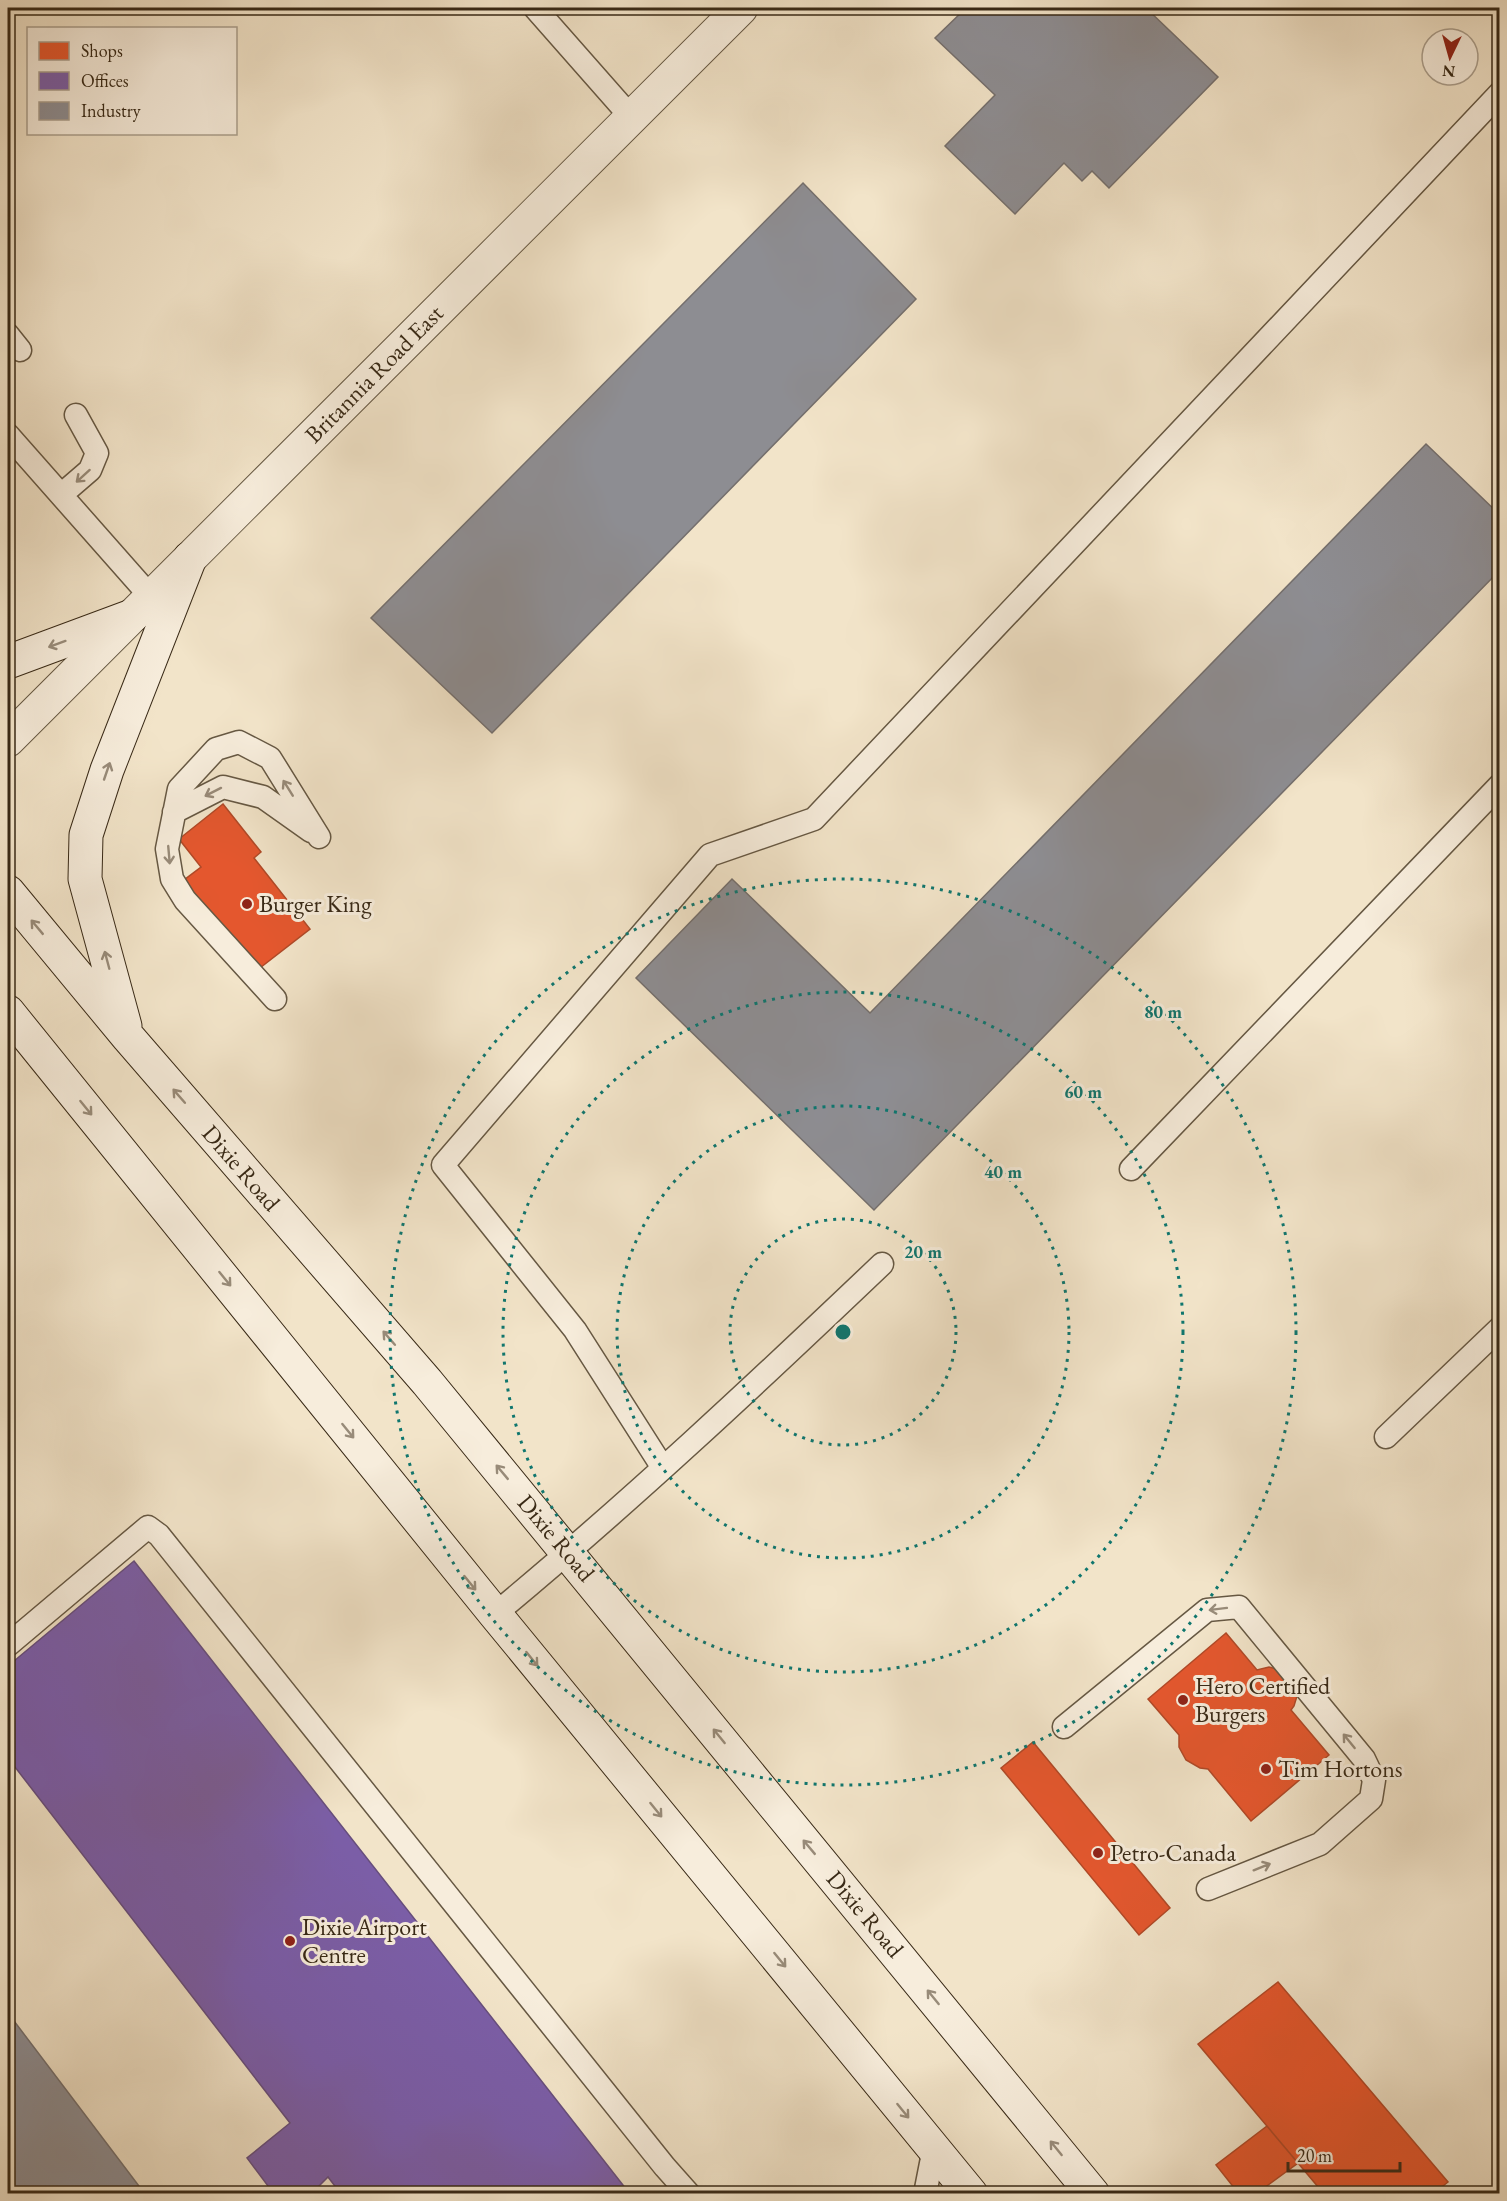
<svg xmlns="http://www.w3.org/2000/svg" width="1507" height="2201" font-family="'EB Garamond',serif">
  <rect width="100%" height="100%" fill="#f2e4c9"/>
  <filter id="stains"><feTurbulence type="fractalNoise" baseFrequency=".00333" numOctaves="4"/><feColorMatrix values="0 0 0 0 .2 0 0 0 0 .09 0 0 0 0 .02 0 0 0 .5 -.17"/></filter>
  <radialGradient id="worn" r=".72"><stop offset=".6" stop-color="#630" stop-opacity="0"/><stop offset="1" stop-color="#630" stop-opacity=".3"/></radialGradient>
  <path fill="#e4572e" stroke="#b04927" stroke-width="1.5" d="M223 804 261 852 254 858 310 929 256 971 184 880 201 867 179 839Z
    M1226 1633 1257 1670 1269 1667 1280 1670 1294 1686 1297 1696 1294 1706 1291 1710 1329 1755 1251 1821 1208 1769 1200 1768 1186 1760 1179 1747V1735L1148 1699Z
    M1033 1742 1170 1908 1139 1935 1001 1768Z
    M1278 1982 1448 2182 1433 2194H1324L1198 2044Z
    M1267 2126 1298 2163 1256 2194H1239L1216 2165Z"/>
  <path fill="#7b5ea7" stroke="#674e7c" stroke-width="1.5" d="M134 1561 630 2194H341L328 2177 311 2194H274L247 2158 290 2123 8 1758V1666Z"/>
  <path fill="#8d8d92" stroke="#746f6d" stroke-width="1.5" d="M966 8H1146L1218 77 1109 188 1092 171 1082 181 1064 163 1015 214 945 146 995 95 935 38Z
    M803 183 916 299 492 733 371 618Z
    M1426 444 1500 515V570L874 1210 636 978 732 879 870 1013Z
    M8 2013 145 2194H8Z"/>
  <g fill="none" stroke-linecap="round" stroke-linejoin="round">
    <defs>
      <path id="service" d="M535 8 631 117
        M8 335 20 350
        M8 435 151 597
        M61 495 90 470 97 453 76 415
        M174 812 223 787 263 797 311 831
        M275 999 185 900 172 879 167 849 179 789 216 749 239 742 270 758 319 837
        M1131 1169 1500 785
        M1386 1437 1500 1328
        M663 1468 575 1330 443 1165 710 855 814 819 1500 93
        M495 1614C629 1503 756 1384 882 1264
        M8 1645 148 1527 159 1535 665 2167 689 2194
        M1064 1727 1207 1610 1239 1607 1364 1759 1374 1780 1371 1799 1320 1844 1208 1889
        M925 2194 934 2148"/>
      <path id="tertiary" d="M8 740 741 8"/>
      <path id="secondary" d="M8 662 132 616
        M8 892 128 1037 427 1382 1093 2194
        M8 1012 495 1614 971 2194
        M125 1026 85 879 86 835 107 770 190 558"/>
    </defs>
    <use href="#service" stroke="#665843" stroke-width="25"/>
    <use href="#tertiary" stroke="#665843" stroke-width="35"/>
    <use href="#secondary" stroke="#382916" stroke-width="35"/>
    <use href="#service" stroke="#f7eddc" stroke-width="22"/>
    <use href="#tertiary" stroke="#f7eddc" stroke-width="33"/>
    <use href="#secondary" stroke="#f7eddc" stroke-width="33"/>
  </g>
  <defs><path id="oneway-shaft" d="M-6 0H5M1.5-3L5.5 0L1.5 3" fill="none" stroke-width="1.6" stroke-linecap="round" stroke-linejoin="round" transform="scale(1.5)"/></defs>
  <g stroke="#988b79">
    <use href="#oneway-shaft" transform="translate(83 476) rotate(138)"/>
    <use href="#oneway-shaft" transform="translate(57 644) rotate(160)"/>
    <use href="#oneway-shaft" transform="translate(107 771) rotate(-71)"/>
    <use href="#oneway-shaft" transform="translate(288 788) rotate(-122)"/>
    <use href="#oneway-shaft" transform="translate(213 792) rotate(153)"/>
    <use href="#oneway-shaft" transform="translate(169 855) rotate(85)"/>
    <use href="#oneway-shaft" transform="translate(37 927) rotate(-130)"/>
    <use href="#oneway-shaft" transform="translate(107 960) rotate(-105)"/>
    <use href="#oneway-shaft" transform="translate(179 1096) rotate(-131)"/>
    <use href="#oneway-shaft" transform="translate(86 1108) rotate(51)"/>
    <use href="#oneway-shaft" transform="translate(225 1279) rotate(51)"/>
    <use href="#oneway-shaft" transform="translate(389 1338) rotate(-131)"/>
    <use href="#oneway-shaft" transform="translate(348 1431) rotate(51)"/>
    <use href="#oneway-shaft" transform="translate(502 1472) rotate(-130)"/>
    <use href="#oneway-shaft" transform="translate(470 1583) rotate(51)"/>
    <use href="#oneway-shaft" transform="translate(1218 1609) rotate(173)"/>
    <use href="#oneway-shaft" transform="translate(532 1659) rotate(51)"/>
    <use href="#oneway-shaft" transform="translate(719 1736) rotate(-129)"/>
    <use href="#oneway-shaft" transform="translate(1349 1741) rotate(-129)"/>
    <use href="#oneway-shaft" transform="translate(656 1810) rotate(51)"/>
    <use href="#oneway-shaft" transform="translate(809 1847) rotate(-130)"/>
    <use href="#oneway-shaft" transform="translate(1262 1867) rotate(-22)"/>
    <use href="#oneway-shaft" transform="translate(780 1960) rotate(51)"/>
    <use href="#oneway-shaft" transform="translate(933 1997) rotate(-129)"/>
    <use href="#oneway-shaft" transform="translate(903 2111) rotate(51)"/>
    <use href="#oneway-shaft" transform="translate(1056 2148) rotate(-129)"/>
  </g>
  <g fill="none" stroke="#0f766e" stroke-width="3" stroke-dasharray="3 6">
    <circle cx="843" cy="1332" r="113"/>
    <circle cx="843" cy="1332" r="226"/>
    <circle cx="843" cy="1332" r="340"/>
    <circle cx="843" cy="1332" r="453"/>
  </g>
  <g fill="#8f2418" stroke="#f7eddc" stroke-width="2">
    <circle cx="247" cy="904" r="6"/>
    <circle cx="1183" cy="1700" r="6"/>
    <circle cx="1266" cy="1769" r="6"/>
    <circle cx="1098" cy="1853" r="6"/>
    <circle cx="290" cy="1941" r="6"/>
  </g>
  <g text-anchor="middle" stroke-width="6" stroke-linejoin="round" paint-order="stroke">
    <g font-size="24" fill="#382916" stroke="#f7eddc">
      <text transform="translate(374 374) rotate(-45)" y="8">Britannia Road East</text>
      <text transform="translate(241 1168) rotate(49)" y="8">Dixie Road</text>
      <text transform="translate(556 1538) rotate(50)" y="8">Dixie Road</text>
      <text transform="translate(865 1914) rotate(50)" y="8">Dixie Road</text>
    </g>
    <g font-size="24" fill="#382916" stroke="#f7eddc" text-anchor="start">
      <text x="259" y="912">Burger King</text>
      <text x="1195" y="1694">Hero Certified<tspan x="1195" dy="28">Burgers</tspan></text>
      <text x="1278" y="1777">Tim Hortons</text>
      <text x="1110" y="1861">Petro-Canada</text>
      <text x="302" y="1935">Dixie Airport<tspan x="302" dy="28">Centre</tspan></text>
    </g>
  </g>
  <circle cx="843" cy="1332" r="9" fill="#0f766e" stroke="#f7eddc" stroke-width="3"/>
  <g font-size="18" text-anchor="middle" font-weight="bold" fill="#0f766e" stroke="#f7eddc" stroke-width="6" stroke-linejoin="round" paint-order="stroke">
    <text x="1163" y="1018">80 m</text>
    <text x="1083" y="1098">60 m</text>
    <text x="1003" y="1178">40 m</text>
    <text x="923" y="1258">20 m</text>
  </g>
  <rect width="1507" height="2201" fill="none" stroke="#f2e4c9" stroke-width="30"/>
  <rect x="9" y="9" width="1489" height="2183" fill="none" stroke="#382916" stroke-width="3"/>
  <rect x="15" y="15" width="1477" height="2171" fill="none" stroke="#382916" stroke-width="1.5"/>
  <rect x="27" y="27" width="210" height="108" fill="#f7eddc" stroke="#ab9f8d" stroke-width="1.5"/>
  <rect x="39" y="42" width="30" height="18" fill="#e4572e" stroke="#ab9f8d" stroke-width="1.5"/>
  <text x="81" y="57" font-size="18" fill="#382916">Shops</text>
  <rect x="39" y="72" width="30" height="18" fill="#7b5ea7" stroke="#ab9f8d" stroke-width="1.5"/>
  <text x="81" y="87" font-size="18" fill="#382916">Offices</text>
  <rect x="39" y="102" width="30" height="18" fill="#8d8d92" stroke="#ab9f8d" stroke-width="1.5"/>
  <text x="81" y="117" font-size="18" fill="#382916">Industry</text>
  <g transform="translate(1450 57) rotate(185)"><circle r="28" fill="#f7eddc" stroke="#ab9f8d" stroke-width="1.5"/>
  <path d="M0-4.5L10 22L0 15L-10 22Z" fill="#8f2418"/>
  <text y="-9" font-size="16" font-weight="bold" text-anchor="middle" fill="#382916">N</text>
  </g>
  <path d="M1288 2162v9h112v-9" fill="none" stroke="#382916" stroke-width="3"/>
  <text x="1297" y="2162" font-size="18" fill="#382916" stroke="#f7eddc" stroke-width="4.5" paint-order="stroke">20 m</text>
  <rect width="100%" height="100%" filter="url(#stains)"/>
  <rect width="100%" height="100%" fill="url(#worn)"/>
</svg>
